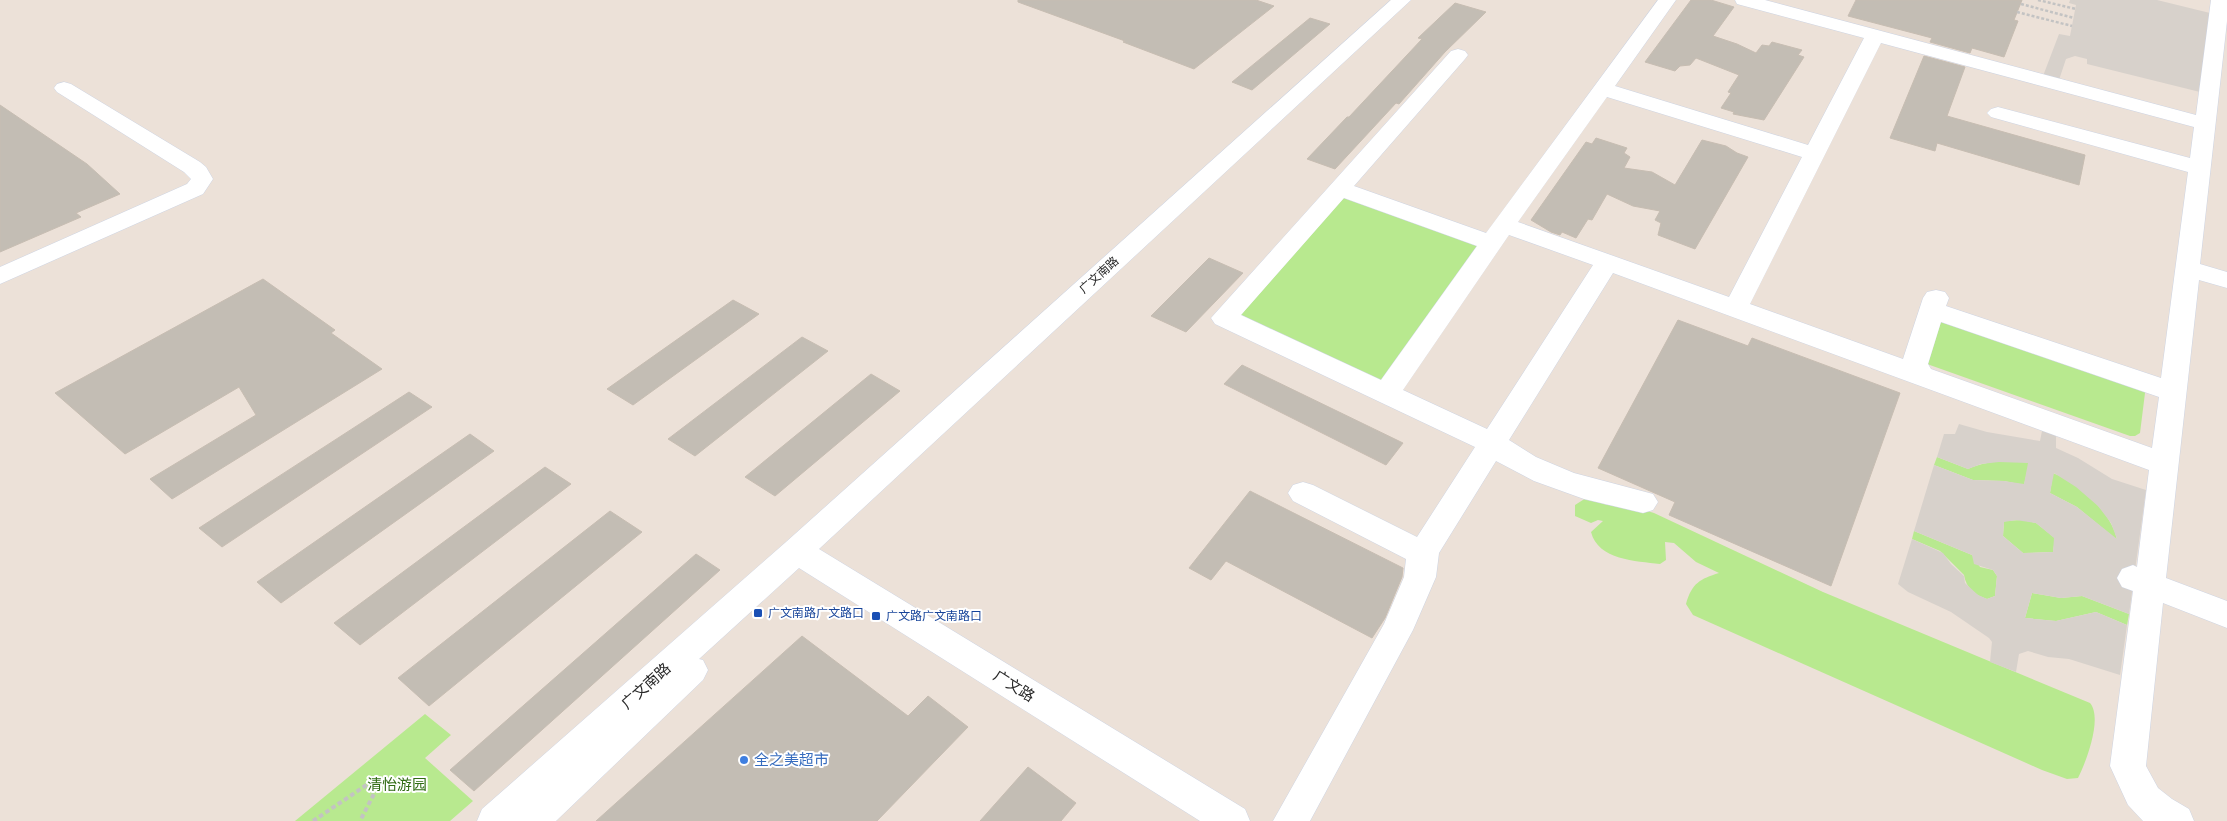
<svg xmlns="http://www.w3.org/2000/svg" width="2227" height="821" font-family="'DejaVu Sans','Noto Sans SC',sans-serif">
  <rect width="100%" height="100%" fill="#ece1d8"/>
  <path fill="#b8e98f" d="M1340 195 1479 246 1384 386 1241 323 1236 311Z
    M1937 317 2146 385 2140 433 2135 436H2130L1927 364Z
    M1937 457 1968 469C1986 461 2009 459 2029 463L2024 485 2004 481 1973 480 1934 465Z
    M2053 473C2078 483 2112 512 2117 540L2077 507 2050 493Z
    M1586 498 1607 505H1627L1654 513 1823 592 2090 703C2103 718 2086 762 2078 778L2067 779 2042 770 1693 615 1686 604C1692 583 1700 579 1719 573L1696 562 1674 543 1665 542 1666 560 1660 564C1636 561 1598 560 1591 532L1603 521 1598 520 1591 523 1575 516V505Z
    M2022 520 2036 523 2055 538 2053 552 2023 553 2003 536 2004 521Z
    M1914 531 1972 555 1980 567 1993 570 1997 576 1995 596 1987 599C1975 595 1966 588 1964 575L1940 551 1912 539Z
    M2032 593 2061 598 2082 596 2129 614 2127 625 2096 612 2056 621 2025 618Z
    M425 714 451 735 425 758 473 801 450 821H295Z"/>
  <path fill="#d7d1cb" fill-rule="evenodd" d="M2070 0H2157L2210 13 2200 92 2087 64V59L2075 56 2066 59 2059 80 2043 76 2059 34 2070 36 2076 5 2069 3Z
    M1959 424 1987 432 2040 441 2042 431 2056 435V448L2078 458 2112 479 2146 490 2129 614 2082 596 2061 598 2032 593 2025 618 2056 621 2096 612 2127 625 2120 675 2069 659 2048 657 2028 651 2019 654 2016 672 1990 662 1992 642 1989 638 1951 612 1908 592 1898 584 1912 539 1943 553 1951 564 1964 576 1965 583 1978 595 1987 599 1995 596 1997 576 1993 570 1974 564 1972 555 1914 531 1934 465 1973 480 2004 481 2024 484 2028 463 1999 462 1981 464 1968 469 1937 457 1944 434H1955ZM2054 473 2076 487 2098 506 2111 523 2117 539 2077 507 2050 493ZM2016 520 2036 523 2054 538 2053 552 2023 553 2003 536 2004 522Z"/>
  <path fill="#c3bdb4" stroke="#c7bdb2" d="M1018 0H1256L1274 6 1194 69 1123 42 1125 41 1018 2Z
    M1691 0H1711L1734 7 1713 36 1737 44 1756 53 1762 45 1769 46 1772 42 1802 50 1798 55 1804 57 1764 120 1733 114 1734 112 1721 108 1731 93 1728 92 1739 75 1696 58 1690 65 1680 66 1675 71 1645 62Z
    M1856 0H2022L2014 20 2018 21 2004 57 1972 48 1970 53 1930 42 1932 38 1848 16Z
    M1455 3 1486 12 1445 52 1399 104 1396 103 1335 169 1307 159 1347 117H1349L1422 39 1418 38Z
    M1310 18 1330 24 1252 90 1232 82Z
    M1924 56 1965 67 1947 116 2085 155 2079 185 1937 143 1935 151 1890 138Z
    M0 105 87 164 120 194 76 213 81 217 0 252Z
    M1596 138 1627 148 1624 153 1630 157 1624 168 1652 172 1675 185 1702 140 1726 146 1737 153 1748 157 1695 249 1658 235 1661 223 1655 220 1660 211 1633 206 1607 194 1592 220 1588 219 1576 238 1562 232 1560 235 1551 232 1531 220 1586 142 1592 144Z
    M1209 258 1243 273 1186 332 1151 316Z
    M263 279 335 330 331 333 382 369 172 499 150 479 256 415 239 387 125 454 55 393Z
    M733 300 759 314 633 405 607 389Z
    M1678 320 1748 346 1752 338 1900 393 1831 586 1669 515 1675 502 1598 468Z
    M802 337 828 351 695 456 668 439Z
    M1242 365 1403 443 1386 465 1224 384Z
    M871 374 900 391 775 496 745 477Z
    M409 392 432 407 222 547 199 528Z
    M470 434 494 451 281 603 257 582Z
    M545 467 571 484 360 645 334 623Z
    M1250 491 1403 568 1402 577 1385 618 1372 638 1226 561 1211 580 1189 568Z
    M610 511 642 532 429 706 398 678Z
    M696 554 720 570 474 791 450 770Z
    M802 636 908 716 928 696 968 727 877 821H596Z
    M1028 767 1076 803 1061 821H980Z"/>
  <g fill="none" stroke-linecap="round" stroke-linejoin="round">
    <defs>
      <path id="minor" d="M1391 0H1411L819 549 1245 809 1250 821H1200L799 568 699 659 703 660 708 670 703 680 556 821H477L482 809 786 542Z
        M1658 0H1676L1615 86 1808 145 1864 38 1737 4 1735 0H1765L2196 115 2211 0H2227V21L2200 264 2227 272V288L2199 280 2166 578 2227 601V628L2163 603 2146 766 2158 788 2172 799 2189 809 2194 821H2143L2128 805 2110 766 2133 591 2122 587 2117 578 2122 569 2133 565 2137 567 2149 470 1613 273 1509 440 1536 457 1574 473 1653 494 1658 502 1653 510 1643 513 1584 499 1534 481 1496 461 1439 553 1436 577 1413 630 1310 821H1273L1384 624 1404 577 1406 559 1293 501 1288 493 1293 485 1303 482 1313 485 1417 537 1475 447 1215 324 1211 318 1451 51 1458 49 1465 51 1468 55 1465 59 1354 186 1486 233ZM1881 43 2194 127 2190 158 1998 107 1991 109 1987 113 1991 117 2188 172 2161 378 1946 306 1949 298 1945 292 1936 290 1927 292 1923 298 1903 359 1750 304ZM1607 97 1802 157 1729 297 1518 222ZM1344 198 1477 246 1381 380 1241 315ZM1509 235 1593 265 1487 429 1403 390ZM1941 322 2159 397 2152 448 1931 369 1928 364Z
        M64 82 71 84 200 162 206 167 213 179 203 194 0 284V267L187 184 191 179 184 172 57 92 54 88 57 84Z"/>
    </defs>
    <use href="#minor" stroke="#cdd4e3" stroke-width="1"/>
    <path stroke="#c3c3c3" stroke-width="2.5" stroke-dasharray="3 2" stroke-linecap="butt" d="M2038 0 2076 9
      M2021 4 2074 18
      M2017 12 2072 26"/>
    <path stroke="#c3c3c3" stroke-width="4" stroke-dasharray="4.5 3" stroke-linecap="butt" d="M313 821 368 784 376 787 375 792 360 821"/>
    <use href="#minor" fill="#fff" fill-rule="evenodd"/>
  </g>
  <g fill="#1a4fb4" stroke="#fff" stroke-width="2">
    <rect x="753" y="608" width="10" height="10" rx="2.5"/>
    <rect x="871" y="611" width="10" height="10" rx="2.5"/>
  </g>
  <circle fill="#3f7fe0" stroke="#fff" stroke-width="2" cx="744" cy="760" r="5"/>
  <g text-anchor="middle" stroke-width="4" stroke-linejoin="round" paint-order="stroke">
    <g font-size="12" fill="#282828" stroke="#fff">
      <text transform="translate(1099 275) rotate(-42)" y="4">广文南路</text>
    </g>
    <g font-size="12" fill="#164399" stroke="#fff" text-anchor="start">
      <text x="768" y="617">广文南路广文路口</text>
      <text x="886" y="620">广文路广文南路口</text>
    </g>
    <g font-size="15" fill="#282828" stroke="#fff">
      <text transform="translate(646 686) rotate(-42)" y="5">广文南路</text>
      <text transform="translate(1014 686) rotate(32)" y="5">广文路</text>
    </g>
    <g font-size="15" fill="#366cbe" stroke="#fff" text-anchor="start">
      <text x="754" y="765">全之美超市</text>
    </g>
    <g font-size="15" fill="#306b13" stroke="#fff">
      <text x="397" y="790">清怡游园</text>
    </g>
  </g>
</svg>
